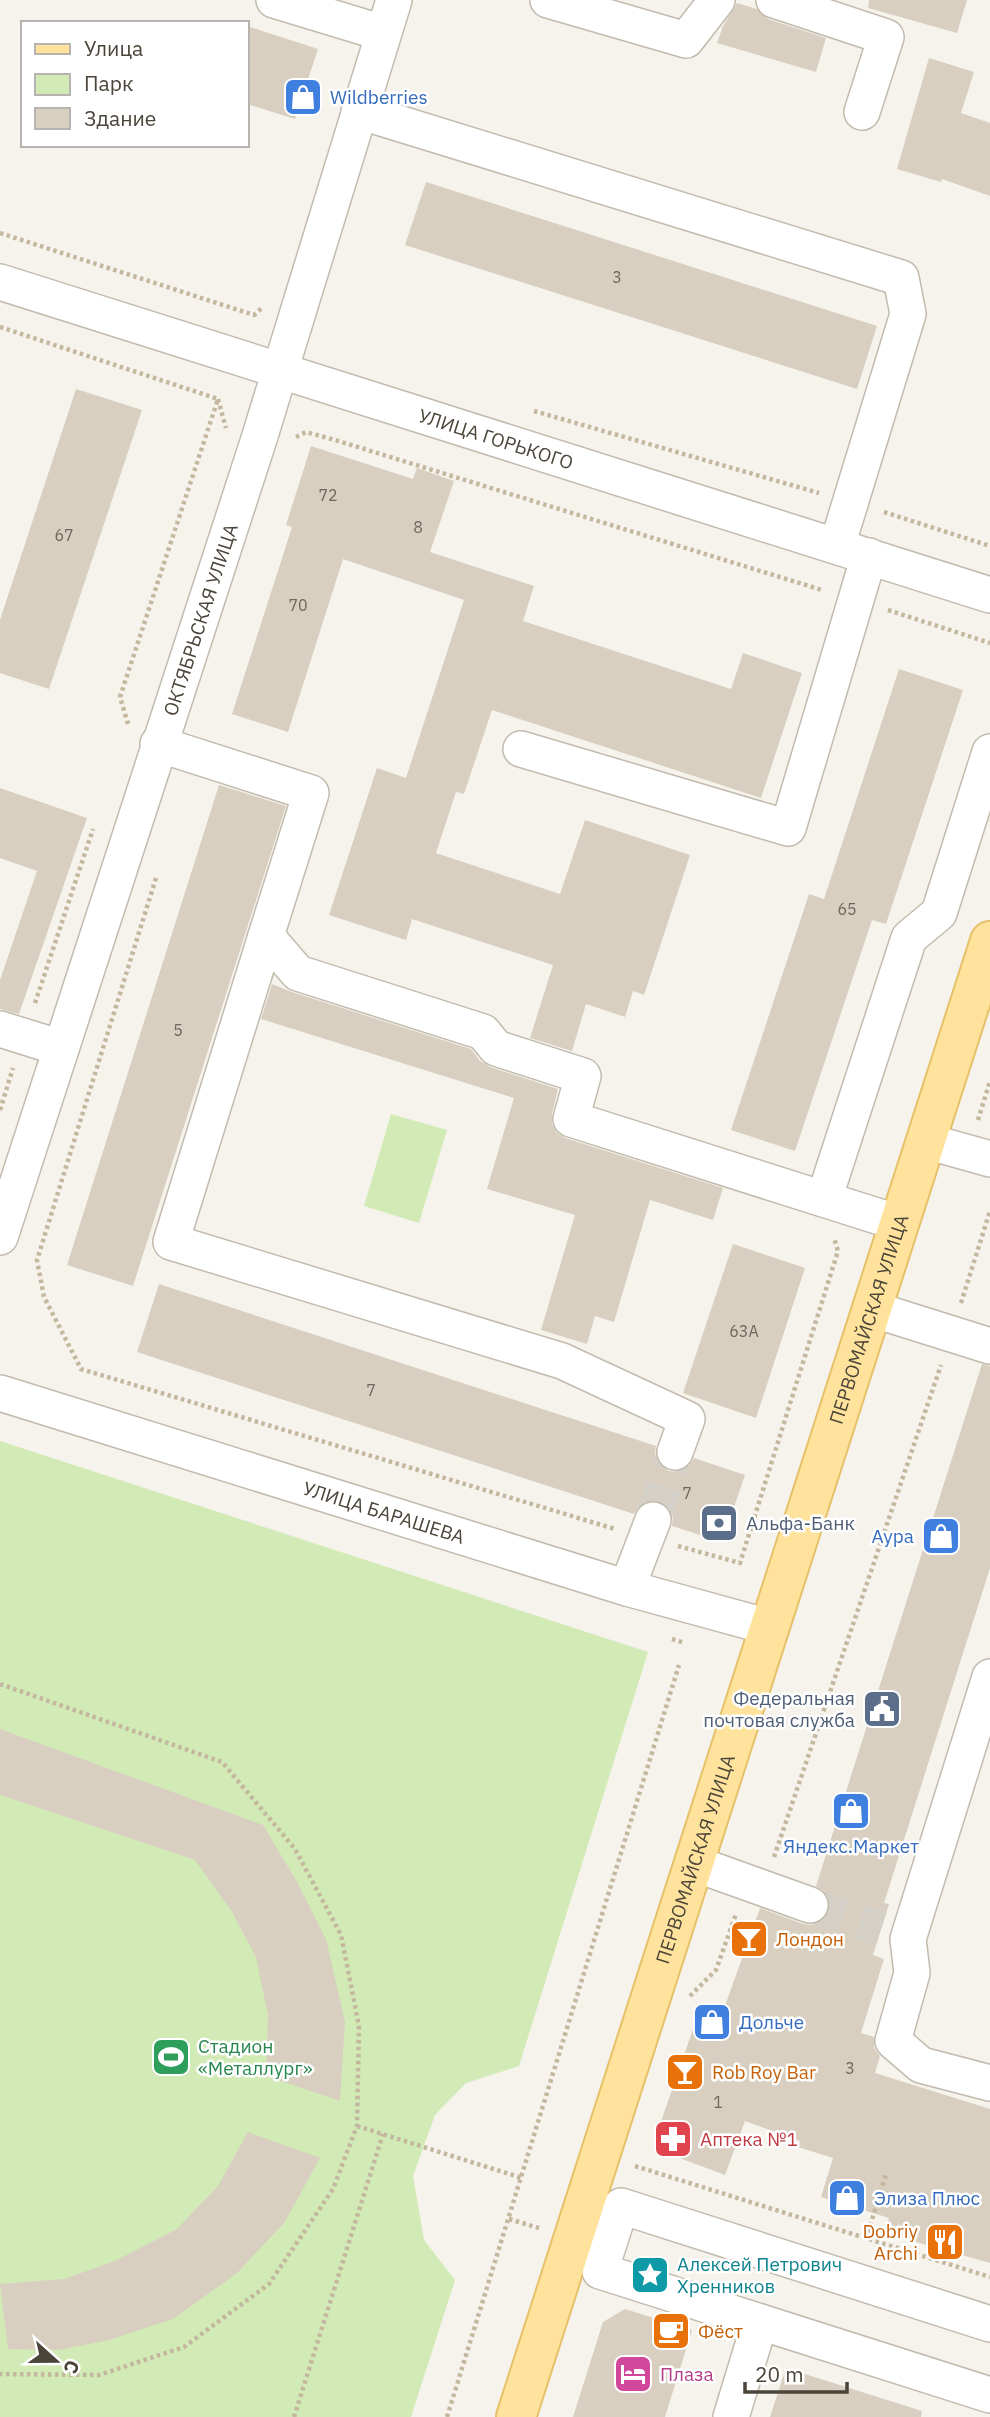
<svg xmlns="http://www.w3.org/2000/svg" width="990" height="2417" font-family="'IBM Plex Sans',sans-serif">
  <rect width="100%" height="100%" fill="#f6f3ec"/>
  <path fill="#d2eab5" d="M391 1114 447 1130 419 1223 364 1206Z
    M0 1441 648 1652 519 2066 466 2083 435 2115 413 2176 424 2240 455 2280 411 2417H0Z"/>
  <path fill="#d8cfc1" d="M869 0H967L957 33 868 8Z
    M737 3 757 9 768 19 826 38 816 72 717 43 723 26Z
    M247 26 318 49 295 119 247 104Z
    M929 58 974 72 961 113 990 123V196L942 179 941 182 897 169Z
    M426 182 877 326 857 389 405 245Z
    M76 389 142 410 49 689 0 673V620Z
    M311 446 413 479 417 468 454 481 430 552 534 586 523 621 731 689 743 653 802 673 761 798 492 710 464 794 456 792 436 853 560 894 585 820 690 855 644 995 633 991 625 1017 586 1004 572 1051 530 1038 553 965 412 919 406 940 329 915 377 768 406 778 464 600 343 559 288 732 232 714 292 527 286 525Z
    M899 669 963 690 886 924 872 920 795 1151 731 1130 809 894 824 899Z
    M219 785 286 806 133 1286 67 1265Z
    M0 788 87 818 19 1014 0 1009V980L37 871 0 858Z
    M272 984 292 992 471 1049 480 1061 490 1067 558 1089 552 1114V1124L557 1133 565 1138 723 1188 713 1220 650 1200 614 1322 595 1316 587 1344 541 1330 575 1215 487 1189 514 1098 261 1019Z
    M733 1244 805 1268 756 1418 683 1393Z
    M159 1284 656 1446 655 1455 659 1464 669 1471 678 1472 687 1468 694 1458 745 1475 722 1542 672 1526 673 1516 669 1508 660 1501 651 1500 641 1504 634 1514 137 1352Z
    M982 1364 990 1366V1568L884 1903 889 1904 873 1955 884 1959 861 2033 874 2037V2048L880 2056 875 2073 990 2109V2263L885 2233 889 2218 821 2197 833 2158 798 2147 800 2141 745 2121 725 2175 666 2153 658 2130 700 2009 721 2017 760 1908 803 1924 813 1925 822 1921 829 1912 830 1901 825 1892 816 1886Z
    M0 1729 263 1825 297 1882 326 1939 345 2022 340 2101 266 2076 268 2015 256 1957 232 1912 195 1860 0 1795Z
    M248 2132 320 2158 284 2223 237 2273 173 2319 109 2340 58 2350 8 2349 0 2284 64 2279 115 2261 177 2229 218 2186Z
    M625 2309 692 2330 665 2417H573L603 2322Z
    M786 2368 922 2411 921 2417H770Z"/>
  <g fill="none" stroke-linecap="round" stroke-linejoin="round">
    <path stroke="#d4d0c8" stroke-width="35" stroke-dasharray="35 18" stroke-linecap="butt" d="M653 1520 675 1452
      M810 1905 881 1929"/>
    <defs>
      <g id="minor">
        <path d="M274 0 383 33"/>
        <path d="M548 0 686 40 717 0"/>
        <path d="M774 0 886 37 862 112"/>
        <path d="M359 111 901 278 908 314 837 546"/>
        <path id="s1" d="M0 282 990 595"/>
        <path d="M158 744 311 793 266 936 298 973 483 1032 496 1048 583 1076 571 1119 899 1223"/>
        <path d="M521 749 788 828 869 556"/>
        <path d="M266 936 171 1242 562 1361 687 1419 675 1452"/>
        <path d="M0 1029 61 1048"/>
        <path d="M926 1141 990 1159"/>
        <path d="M824 1199 909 938 939 913 990 752"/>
        <path id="s2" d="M0 1237 259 439 394 0"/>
        <path d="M872 1309 990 1346"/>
        <path id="s3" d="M0 1393 627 1588 769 1627"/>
        <path d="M627 1588 653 1520"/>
        <path d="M990 1677 908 1939 912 1973 893 2041 921 2065 990 2083"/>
        <path d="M693 1863 810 1905"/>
        <path d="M990 2324 621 2206 600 2271 990 2395"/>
        <path d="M731 2417 760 2322"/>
      </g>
      <g id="major">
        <path id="s4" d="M516 2417 990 941"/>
      </g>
    </defs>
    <use href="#minor" stroke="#c2bbae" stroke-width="38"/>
    <use href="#major" stroke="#e6c16a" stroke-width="42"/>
    <path stroke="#c4b79f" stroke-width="4.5" stroke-dasharray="3.5 3.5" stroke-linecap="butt" d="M0 233 254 315 263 307
      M0 327 218 399
      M218 399 226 428
      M534 411 819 493
      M296 437 306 432 335 440 822 590
      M884 512 990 546
      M888 610 990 643
      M128 724 120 697 218 399
      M156 878 37 1260 44 1297 81 1369 615 1529
      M35 1003 93 829
      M0 1110 13 1068
      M978 1120 990 1081
      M961 1303 990 1211
      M678 1546 740 1563 838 1251 834 1238
      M672 1639 685 1643
      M0 1684 222 1762 295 1849 341 1935 359 2026 357 2126 333 2189 269 2284 184 2347 99 2375 0 2374
      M774 1857 941 1365
      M690 1996 716 1970 736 1914
      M357 2126 522 2178
      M635 2166 990 2277
      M509 2219 539 2228
      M866 2239 886 2174
      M294 2417 383 2134
      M447 2417 679 1665"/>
    <use href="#minor" stroke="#fff" stroke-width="35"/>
    <use href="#major" stroke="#ffe39c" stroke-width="38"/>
  </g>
  <defs>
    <symbol id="shop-square" viewBox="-11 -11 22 22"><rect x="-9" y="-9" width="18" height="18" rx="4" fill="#3f7fe0" stroke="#fff"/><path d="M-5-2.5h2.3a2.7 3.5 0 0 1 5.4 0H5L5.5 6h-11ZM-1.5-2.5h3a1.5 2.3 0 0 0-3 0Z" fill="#fff"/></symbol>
    <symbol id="bank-square" viewBox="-11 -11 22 22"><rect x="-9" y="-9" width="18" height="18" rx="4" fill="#5c6f8a" stroke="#fff"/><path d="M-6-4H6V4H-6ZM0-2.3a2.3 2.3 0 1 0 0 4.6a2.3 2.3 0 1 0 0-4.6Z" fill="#fff"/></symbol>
    <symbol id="civic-square" viewBox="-11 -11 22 22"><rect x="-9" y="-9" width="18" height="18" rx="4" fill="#5c6f8a" stroke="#fff"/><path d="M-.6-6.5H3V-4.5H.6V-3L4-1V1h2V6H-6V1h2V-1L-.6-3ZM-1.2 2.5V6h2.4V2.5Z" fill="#fff"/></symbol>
    <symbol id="bar-square" viewBox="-11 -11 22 22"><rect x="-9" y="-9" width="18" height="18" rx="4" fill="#e8710a" stroke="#fff"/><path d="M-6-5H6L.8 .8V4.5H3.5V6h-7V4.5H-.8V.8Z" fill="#fff"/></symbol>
    <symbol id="stadium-square" viewBox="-11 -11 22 22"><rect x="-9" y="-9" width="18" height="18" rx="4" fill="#2e9e5b" stroke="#fff"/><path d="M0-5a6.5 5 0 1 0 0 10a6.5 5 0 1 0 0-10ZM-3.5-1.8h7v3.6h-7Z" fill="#fff"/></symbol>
    <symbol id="pharmacy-square" viewBox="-11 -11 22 22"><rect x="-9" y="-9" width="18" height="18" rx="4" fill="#e0444e" stroke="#fff"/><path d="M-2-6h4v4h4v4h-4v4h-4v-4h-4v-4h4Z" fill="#fff"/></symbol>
    <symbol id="restaurant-square" viewBox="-11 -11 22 22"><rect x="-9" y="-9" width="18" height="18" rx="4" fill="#e8710a" stroke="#fff"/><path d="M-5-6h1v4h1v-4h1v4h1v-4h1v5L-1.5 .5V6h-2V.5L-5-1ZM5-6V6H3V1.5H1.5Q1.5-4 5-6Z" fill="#fff"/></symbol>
    <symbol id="sight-square" viewBox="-11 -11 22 22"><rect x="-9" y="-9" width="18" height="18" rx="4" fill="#0f9aa8" stroke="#fff"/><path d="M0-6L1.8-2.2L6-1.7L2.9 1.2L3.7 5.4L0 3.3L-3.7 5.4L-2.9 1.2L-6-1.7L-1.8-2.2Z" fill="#fff"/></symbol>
    <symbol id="cafe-square" viewBox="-11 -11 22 22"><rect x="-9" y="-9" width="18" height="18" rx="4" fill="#e8710a" stroke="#fff"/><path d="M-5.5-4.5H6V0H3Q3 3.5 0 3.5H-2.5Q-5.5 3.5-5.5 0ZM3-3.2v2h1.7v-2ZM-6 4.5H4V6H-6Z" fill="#fff"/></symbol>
    <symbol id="hotel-square" viewBox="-11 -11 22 22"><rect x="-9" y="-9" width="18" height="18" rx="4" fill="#d1479c" stroke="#fff"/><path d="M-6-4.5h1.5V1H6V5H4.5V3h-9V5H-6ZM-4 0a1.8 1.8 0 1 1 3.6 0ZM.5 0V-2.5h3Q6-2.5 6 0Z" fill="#fff"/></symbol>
  </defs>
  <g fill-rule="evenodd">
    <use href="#shop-square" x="281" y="75" width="44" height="44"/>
    <use href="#bank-square" x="697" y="1501" width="44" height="44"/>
    <use href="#shop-square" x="919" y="1514" width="44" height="44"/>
    <use href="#civic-square" x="860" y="1687" width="44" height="44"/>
    <use href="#shop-square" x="829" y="1789" width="44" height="44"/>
    <use href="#bar-square" x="727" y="1917" width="44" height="44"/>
    <use href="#shop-square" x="690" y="2000" width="44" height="44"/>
    <use href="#stadium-square" x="149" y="2035" width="44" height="44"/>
    <use href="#bar-square" x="663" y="2050" width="44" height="44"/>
    <use href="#pharmacy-square" x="651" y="2117" width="44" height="44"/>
    <use href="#shop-square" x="825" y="2176" width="44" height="44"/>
    <use href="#restaurant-square" x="923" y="2220" width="44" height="44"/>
    <use href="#sight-square" x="628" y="2253" width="44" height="44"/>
    <use href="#cafe-square" x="649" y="2309" width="44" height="44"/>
    <use href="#hotel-square" x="611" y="2352" width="44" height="44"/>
  </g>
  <g text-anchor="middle" stroke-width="5" stroke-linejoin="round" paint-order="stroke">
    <g font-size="16" fill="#6e675b">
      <text x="617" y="283">3</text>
      <text x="328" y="501">72</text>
      <text x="418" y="533">8</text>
      <text x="64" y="541">67</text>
      <text x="298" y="611">70</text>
      <text x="847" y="915">65</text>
      <text x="178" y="1036">5</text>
      <text x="744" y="1337">63А</text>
      <text x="371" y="1396">7</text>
      <text x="687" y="1499">7</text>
      <text x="850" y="2074">3</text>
      <text x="718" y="2108">1</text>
    </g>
    <g font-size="19" fill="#366cbe" stroke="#fff" text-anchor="start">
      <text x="330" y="104">Wildberries</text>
      <text x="914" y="1543" text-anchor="end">Аура</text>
      <text x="851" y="1853" text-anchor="middle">Яндекс.Маркет</text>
      <text x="739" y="2029">Дольче</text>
      <text x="874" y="2205">Элиза Плюс</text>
    </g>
    <g font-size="19" fill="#4b4439" stroke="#fff">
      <text dy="7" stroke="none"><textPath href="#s1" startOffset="520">УЛИЦА ГОРЬКОГО</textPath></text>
      <text dy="7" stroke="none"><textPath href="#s2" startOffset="649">ОКТЯБРЬСКАЯ УЛИЦА</textPath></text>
      <text dy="7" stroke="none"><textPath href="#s4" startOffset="1153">ПЕРВОМАЙСКАЯ УЛИЦА</textPath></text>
      <text dy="7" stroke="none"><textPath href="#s3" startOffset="402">УЛИЦА БАРАШЕВА</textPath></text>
      <text dy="7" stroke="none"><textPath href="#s4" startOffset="586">ПЕРВОМАЙСКАЯ УЛИЦА</textPath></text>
    </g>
    <g font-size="19" fill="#4e5e75" stroke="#fff" text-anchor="start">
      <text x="746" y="1530">Альфа-Банк</text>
      <text x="855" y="1705" text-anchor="end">Федеральная<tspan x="855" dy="22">почтовая служба</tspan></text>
    </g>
    <g font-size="19" fill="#c56008" stroke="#fff" text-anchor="start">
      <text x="776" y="1946">Лондон</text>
      <text x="712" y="2079">Rob Roy Bar</text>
      <text x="918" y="2238" text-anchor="end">Dobriy<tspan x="918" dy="22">Archi</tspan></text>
      <text x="698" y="2338">Фёст</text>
    </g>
    <g font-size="19" fill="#27864d" stroke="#fff" text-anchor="start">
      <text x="198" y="2053">Стадион<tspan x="198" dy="22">«Металлург»</tspan></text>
    </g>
    <g font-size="19" fill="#be3a42" stroke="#fff" text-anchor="start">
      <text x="700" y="2146">Аптека №1</text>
    </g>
    <g font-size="19" fill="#0d838f" stroke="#fff" text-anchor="start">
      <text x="677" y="2271">Алексей Петрович<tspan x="677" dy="22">Хренников</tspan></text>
    </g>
    <g font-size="19" fill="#b23c85" stroke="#fff" text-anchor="start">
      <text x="660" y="2381">Плаза</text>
    </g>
  </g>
  <rect x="21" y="21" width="228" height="126" fill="#ffffff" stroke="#b7b4b0" stroke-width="2"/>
  <rect x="35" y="44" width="35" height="10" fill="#ffe39c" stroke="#b7b4b0" stroke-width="2"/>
  <text x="84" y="56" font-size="21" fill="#4b4439">Улица</text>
  <rect x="35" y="74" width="35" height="21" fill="#d2eab5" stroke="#b7b4b0" stroke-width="2"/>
  <text x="84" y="91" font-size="21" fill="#4b4439">Парк</text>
  <rect x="35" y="108" width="35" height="21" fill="#d8cfc1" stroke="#b7b4b0" stroke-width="2"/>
  <text x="84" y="126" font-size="21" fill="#4b4439">Здание</text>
  <g transform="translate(56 2361) rotate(111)" stroke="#ffffff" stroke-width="5" paint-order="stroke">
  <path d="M0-5L12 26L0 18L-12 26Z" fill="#4b4439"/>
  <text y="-10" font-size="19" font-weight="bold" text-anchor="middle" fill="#4b4439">С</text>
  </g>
  <path d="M745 2382v10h102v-10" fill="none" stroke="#4b4439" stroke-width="3.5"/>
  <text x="755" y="2382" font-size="21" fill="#4b4439" stroke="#ffffff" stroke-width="5" paint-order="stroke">20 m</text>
</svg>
